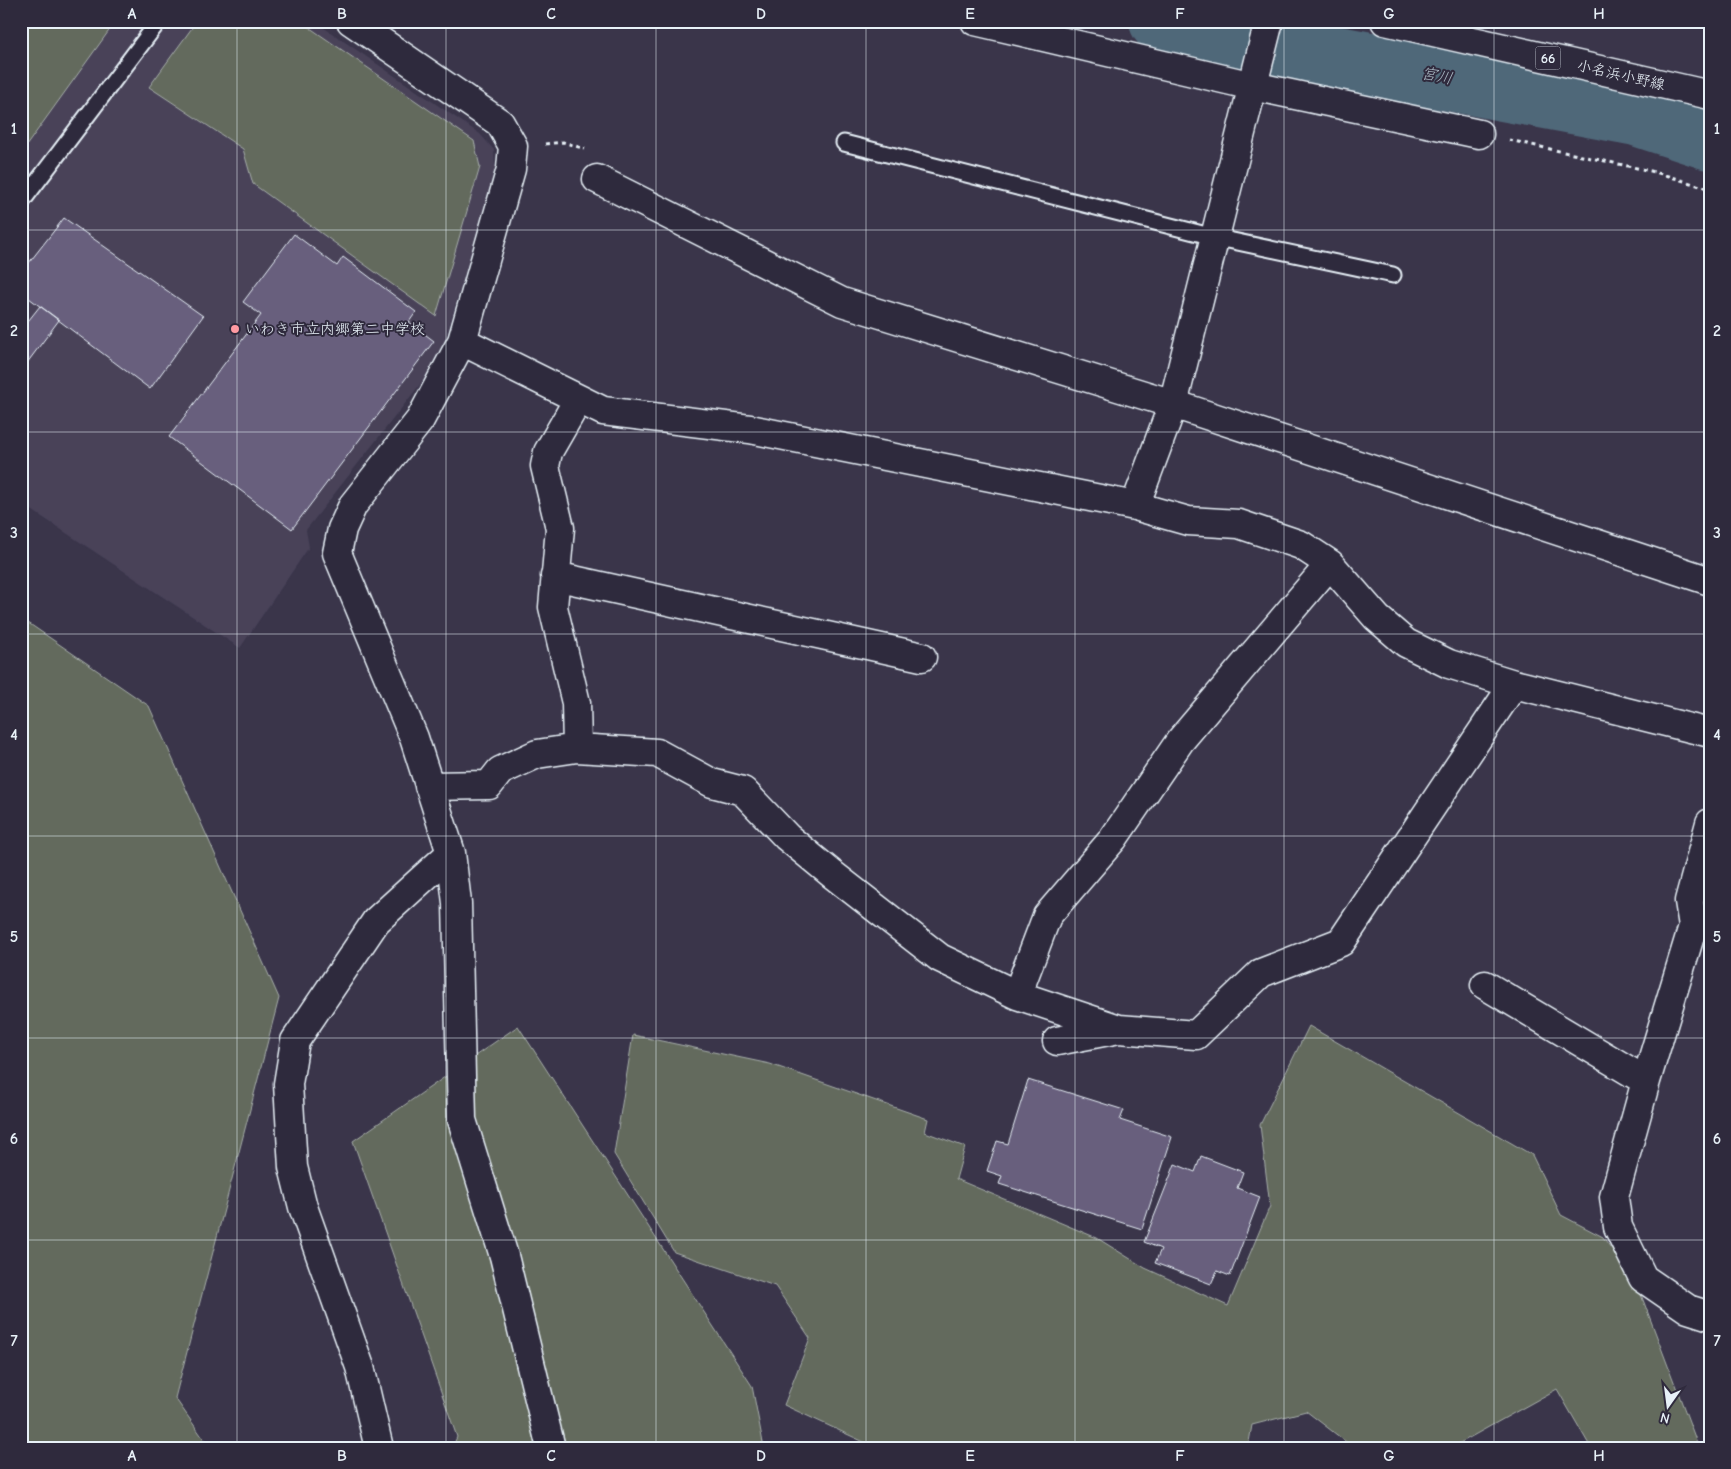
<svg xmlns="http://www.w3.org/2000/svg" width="1731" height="1469" font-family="'Comic Neue','Klee One',sans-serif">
  <rect width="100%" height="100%" fill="#3a354a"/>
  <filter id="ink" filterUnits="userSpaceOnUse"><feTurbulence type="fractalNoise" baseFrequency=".02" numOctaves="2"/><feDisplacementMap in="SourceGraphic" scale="10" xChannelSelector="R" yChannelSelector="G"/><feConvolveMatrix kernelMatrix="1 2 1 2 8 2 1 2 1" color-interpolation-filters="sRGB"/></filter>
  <g filter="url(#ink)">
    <path fill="#484259" d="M21 21H314L480 134 494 150 496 183 457 299 440 359 306 530 309 547 240 648 21 503Z"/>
    <path fill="#646a5d" stroke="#a6aeaa" d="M21 21H116L21 153Z
      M197 21H300L474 141 480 167 436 316 253 184 243 149 149 87Z
      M21 618 149 706 279 998 175 1398 210 1448H21Z
      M518 1026 752 1386 764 1448H452L457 1437 353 1141Z
      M1309 1026 1532 1155 1561 1215 1603 1237 1637 1284 1699 1448H1591L1557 1389 1451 1448H1354L1306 1411 1252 1425 1248 1448H877L784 1405 810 1338 775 1286 674 1252 614 1154 633 1035 770 1064 928 1119 925 1132 965 1147 956 1179 1097 1238 1145 1268 1228 1306 1270 1206 1260 1125Z"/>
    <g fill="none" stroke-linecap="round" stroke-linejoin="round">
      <path stroke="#4f6779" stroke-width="64" d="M1161 21 1284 48 1637 114 1710 138"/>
    </g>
    <path fill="#685f7d" stroke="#e8f1f8" d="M64 218 203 316 150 389 21 292V273Z
      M294 234 337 266 343 257 416 312 409 322 434 341 292 529 169 437 261 315 243 302Z
      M40 306 59 320 21 371V330Z
      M1028 1080 1124 1110 1120 1120 1172 1137 1142 1229 999 1184 1002 1176 987 1171 997 1141 1008 1144Z
      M1201 1156 1243 1172 1237 1188 1260 1197 1230 1276 1217 1271 1211 1284 1155 1263 1161 1249 1144 1242 1175 1164 1195 1172Z"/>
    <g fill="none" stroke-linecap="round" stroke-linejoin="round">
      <defs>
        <path id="lane" d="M844 143 1214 237 1393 275
          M21 203 159 21"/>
        <path id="street" d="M351 21 500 123 513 146 511 169 462 341 420 420 353 505 342 529 337 553 414 738 451 853 457 903 462 1120 504 1256 551 1448
          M975 21 1253 86 1479 134
          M597 179 842 302 1173 404 1710 581
          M462 341 603 411 750 429 1135 506 1188 521 1239 524 1301 545 1330 564 1377 618 1406 643 1449 664 1514 684 1710 733
          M1135 506 1173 404 1269 21
          M555 576 922 657
          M577 748 657 753 712 783 743 791 787 837 832 874 940 958 1017 995 1119 1029
          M429 786 489 785 500 771 537 754 577 748 576 703 553 607 560 528 545 466 548 452 578 400
          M1710 823 1689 901 1693 926 1646 1081 1614 1197 1618 1227 1643 1278 1688 1309 1710 1316
          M1485 985 1646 1081
          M1017 995 1047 916 1113 839 1180 741 1330 564
          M1057 1041 1119 1029 1196 1035 1261 973 1341 942 1514 684
          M379 1448 360 1367 303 1207 293 1167 288 1084 295 1041 376 921 451 853"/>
        <path id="primary" d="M1385 21 1710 95"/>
      </defs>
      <use href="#lane" stroke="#e8f1f8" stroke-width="19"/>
      <use href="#street" stroke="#e8f1f8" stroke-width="31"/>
      <use href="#primary" stroke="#e8f1f8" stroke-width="31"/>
      <path stroke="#e8f1f8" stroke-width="3" stroke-dasharray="4 4" stroke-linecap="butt" d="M1509 140 1655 172 1710 189
        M545 144 563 142 585 149"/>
      <use href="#lane" stroke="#2f2a3d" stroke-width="15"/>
      <use href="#street" stroke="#2f2a3d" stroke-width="28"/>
      <use href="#primary" stroke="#2f2a3d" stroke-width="28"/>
    </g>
  </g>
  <path fill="none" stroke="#e8f1f8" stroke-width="1" stroke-opacity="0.55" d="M237 21V1448M446 21V1448M656 21V1448M866 21V1448M1075 21V1448M1284 21V1448M1494 21V1448M21 230H1710M21 432H1710M21 634H1710M21 836H1710M21 1038H1710M21 1240H1710"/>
  <circle fill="#ff9aa2" stroke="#2f2a3d" stroke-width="2" cx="235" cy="329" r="5"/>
  <g text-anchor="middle" stroke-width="4" stroke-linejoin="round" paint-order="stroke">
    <rect fill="#2f2a3d" stroke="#b0b5c0" stroke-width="1" x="1535.5" y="46.5" width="25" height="23" rx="4"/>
    <g font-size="14" font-weight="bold" fill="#e8f1f8">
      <text x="1548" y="63">66</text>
    </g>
    <g font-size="15" fill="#e8f1f8" stroke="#2f2a3d">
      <text transform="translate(1621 75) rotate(13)" y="5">小名浜小野線</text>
    </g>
    <g font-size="15" fill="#e8f1f8" stroke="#2f2a3d" text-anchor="start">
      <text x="245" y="334">いわき市立内郷第二中学校</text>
    </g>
    <g font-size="16" font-style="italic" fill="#abbac5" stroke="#2f2a3d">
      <text transform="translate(1437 75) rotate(11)" y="6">宮川</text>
    </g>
  </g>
  <rect width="1731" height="1469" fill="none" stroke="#2f2a3d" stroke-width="55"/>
  <g transform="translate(1668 1406) rotate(194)" stroke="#2f2a3d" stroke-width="4" paint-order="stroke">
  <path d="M0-4L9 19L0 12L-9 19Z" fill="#e8f1f8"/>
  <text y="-8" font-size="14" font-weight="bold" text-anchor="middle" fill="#e8f1f8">N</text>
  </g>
  <rect x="28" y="28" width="1676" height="1414" fill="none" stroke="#e8f1f8" stroke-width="2"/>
  <g font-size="16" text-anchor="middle" font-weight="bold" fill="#e8f1f8">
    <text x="132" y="19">A</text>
    <text x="342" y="19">B</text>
    <text x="551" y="19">C</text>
    <text x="761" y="19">D</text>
    <text x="970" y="19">E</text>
    <text x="1180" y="19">F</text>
    <text x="1389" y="19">G</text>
    <text x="1599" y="19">H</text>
    <text x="14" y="134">1</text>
    <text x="1717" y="134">1</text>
    <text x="14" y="336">2</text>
    <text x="1717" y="336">2</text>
    <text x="14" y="538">3</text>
    <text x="1717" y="538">3</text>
    <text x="14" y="740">4</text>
    <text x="1717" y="740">4</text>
    <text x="14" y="942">5</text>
    <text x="1717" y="942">5</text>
    <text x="14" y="1144">6</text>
    <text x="1717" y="1144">6</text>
    <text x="14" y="1346">7</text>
    <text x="1717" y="1346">7</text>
    <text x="132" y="1461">A</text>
    <text x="342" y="1461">B</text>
    <text x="551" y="1461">C</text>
    <text x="761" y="1461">D</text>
    <text x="970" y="1461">E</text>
    <text x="1180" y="1461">F</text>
    <text x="1389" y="1461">G</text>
    <text x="1599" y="1461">H</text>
  </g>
</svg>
